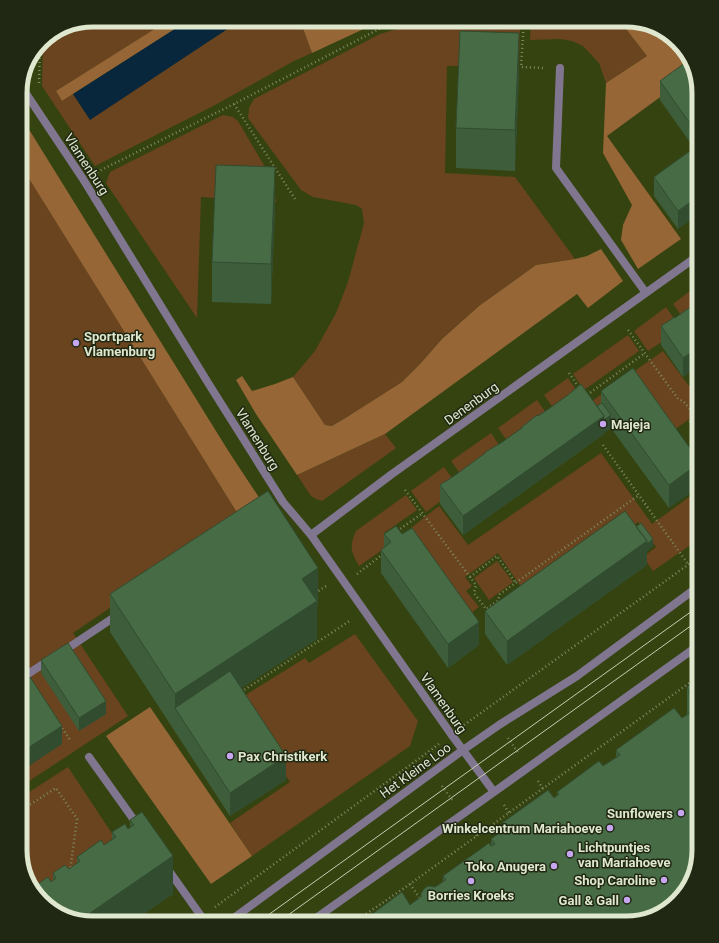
<svg xmlns="http://www.w3.org/2000/svg" width="719" height="943" font-family="Roboto,sans-serif">
  <rect width="100%" height="100%" fill="#354311"/>
  <path fill="#69441e" d="M241 20H300L312 53 294 61 215 105 95 166 42 86 43 41 45 38 87 22 162 25 56 91 62 101 73 94 90 119Z
    M427 20H520L519 65 447 66 445 173 515 177 575 259 536 265 479 306 442 339 420 364 402 382 347 417 332 426 325 425 293 377 315 351 336 313 348 282 364 223 362 209 356 205 313 197 301 190 248 118 249 108 254 99 380 34Z
    M531 20H619L647 56 606 83 599 63 583 46 572 41 560 39 530 40Z
    M223 115 233 117 238 121 272 179 276 202 201 197 197 318 106 183 110 172Z
    M22 166 241 519 73 633 128 716 20 787V168Z
    M699 284V317L688 325 673 304Z
    M666 307 681 329 648 351 634 331Z
    M628 335 639 351 584 390 573 374Z
    M663 351 689 386 699 379V412L666 436 600 414 592 401Z
    M568 378 583 400 559 416 544 395Z
    M537 400 552 421 513 449 498 428Z
    M491 433 506 455 467 483 451 461Z
    M385 434 396 448 322 501 316 499 311 496 297 475Z
    M601 453 652 524 699 490V539L653 571 643 557 656 547 638 522 530 600 498 553 465 577 472 586 466 591 479 607 463 619 402 535 439 506 468 545Z
    M444 467 459 488 426 512 411 491Z
    M406 495 417 510 384 533 391 544 359 566C351 552 349 546 356 531Z
    M497 561 513 582 489 600 474 578Z
    M355 634 418 721 410 746 252 856 230 823 290 782 236 701 305 658 309 663Z
    M68 767 113 835 126 828 60 887 30 883 20 850V798Z"/>
  <path fill="#966637" d="M169 20H189L62 101 56 91Z
    M300 20H383L312 53Z
    M619 20H630L662 30 687 53 693 73 607 136 681 239 638 269 621 240 623 225 632 205 603 153 606 83 647 56Z
    M20 123H25L229 452 264 505 241 519 20 164Z
    M601 249 623 281 588 308 577 294 385 434 297 475 256 414 236 380 242 376 252 391 275 384 293 377 325 425 332 426 347 417 402 382 420 364 442 339 479 306 536 265 575 259 587 256Z
    M150 707 252 856 211 884 106 736Z"/>
  <path fill="#08263c" d="M189 20H241L90 120 73 94Z"/>
  <g fill="none" stroke-linecap="round" stroke-linejoin="round">
    <path stroke="#7e8a63" stroke-width="2.5" stroke-dasharray="1 3" stroke-linecap="butt" d="M524 20 521 67 544 68
      M39 83 40 45
      M234 104 295 199
      M97 172 234 104 383 27 408 20
      M628 330 678 399 683 401 697 417 689 422 699 435
      M569 373 580 389
      M587 395 645 353
      M603 445 688 564
      M405 490 470 577 476 585 474 593 486 609 498 601 500 594 639 495
      M397 531 423 513
      M357 574 383 554
      M470 577 497 556 516 583
      M315 593 328 585
      M241 692 351 620
      M60 725 70 740
      M464 725 699 557
      M508 738 519 754
      M538 781 543 789
      M442 786 453 801
      M504 805 509 813
      M20 811 56 788 77 819 70 871
      M472 828 477 836
      M410 884 421 900
      M215 907 439 744
      M353 923 410 884 699 676"/>
    <path stroke="#80768f" stroke-width="8" d="M62 652 119 614
      M22 678 49 660
      M89 757 139 827
      M167 868 206 923"/>
    <path stroke="#80768f" stroke-width="8" d="M560 68 556 168 646 293
      M21 86 83 179 210 386 283 502 311 535 451 734 494 792
      M311 535 392 474 699 255
      M227 923 463 750 499 725 577 676 699 586
      M309 923 494 792 699 645"/>
    <path stroke="#c4ceb0" stroke-width="1" d="M257 923 699 606
      M277 923 699 620"/>
  </g>
  <path fill="#3d5d3b" d="M94 20H138V23L91 21Z
    M519 74 515 171 456 168V128Z
    M660 81 699 94V214L678 229 654 196V177L694 148 660 100Z
    M275 208 271 304 212 302V262Z
    M699 300V365L683 377 661 345V326L675 318 696 303V302Z
    M601 391 699 461 669 508 611 428 604 433V434L463 535 440 504V485L454 476 484 455V454L501 443 538 416 597 406 601 403Z
    M636 527 653 546 647 551V565L507 665 485 634V611Z
    M384 534 479 645 448 668 381 573V550L384 547Z
    M110 594 318 606 317 607V639L241 688 286 780 230 816 110 632Z
    M41 660 106 714 79 731 41 673Z
    M699 679V850L410 905 443 881V876L491 846V839L502 831V823L554 798 557 796V792L603 766 616 757V750L682 718 687 714V687Z
    M142 812 173 894 130 923H93L51 882 53 881V873L69 869 77 863V857L104 845 112 839V832L128 829 130 827V820Z"/>
  <path fill="#324c30" d="M519 33V74L515 171V130Z
    M275 167V208L271 304V264Z
    M699 196V214L678 229V211Z
    M699 347V365L683 377V358Z
    M611 415V428L604 433V434L463 535V516L604 416Z
    M699 463V487L669 508V485Z
    M653 539V546L647 551V565L507 665V641L647 541Z
    M318 568V606L317 607V639L186 724 175 708V694L302 579Z
    M479 622V645L448 668V644Z
    M106 701V714L79 731V718Z
    M62 726V744L20 772V753Z
    M286 756V780L230 816V793Z
    M173 856V894L130 923H93L84 920V918L90 913Z"/>
  <path fill="#476c45" stroke="#324c30" d="M460 31 519 33 515 130 456 128Z
    M689 60 699 94V136L660 81Z
    M697 146 699 148V196L678 211 654 177Z
    M216 165 275 167 271 264 212 262Z
    M699 300V347L683 358 661 326 675 317V318L696 303V302Z
    M633 368 699 461V463L669 485 601 391Z
    M581 384 604 416 463 516 440 485 444 482H445L454 476 484 454 487 451 501 443 522 428V427L537 415 538 416 547 410 568 395Z
    M602 403 611 415 604 420V416L597 406Z
    M268 491 318 568 302 579 317 601 175 694 110 594Z
    M625 511 647 541 507 641 485 611Z
    M641 523 653 539 647 544V541L636 527Z
    M396 526 402 534 412 528 479 622 448 644 381 550 391 542 384 534Z
    M68 643 106 701 79 718 41 660Z
    M230 671 286 756 230 793 175 708Z
    M30 677 62 726 20 753V683Z
    M699 679V707L689 693 690 692 687 687Z
    M674 708 682 718 690 713 699 726V850L689 886 666 911 626 923H360L402 892 410 905 411 904 421 897V893L425 888 428 886 435 887 446 880 443 876 447 873 489 843 491 846 495 844 491 839 506 828 502 823 548 790 554 798 559 794 557 792 599 761 603 766 620 755 616 750Z
    M142 812 173 856 90 913 84 918V920L57 913 32 890V888L48 877 51 882 56 878 53 873 65 865 69 869 80 861 77 857 101 840 104 845 116 837 112 832 125 824 128 829 134 825 130 820Z"/>
  <g fill="#c6a6f0" stroke="#202712" stroke-width="1.5">
    <circle cx="76" cy="343" r="4"/>
    <circle cx="603" cy="424" r="4"/>
    <circle cx="230" cy="756" r="4"/>
    <circle cx="681" cy="813" r="4"/>
    <circle cx="610" cy="828" r="4"/>
    <circle cx="570" cy="854" r="4"/>
    <circle cx="554" cy="866" r="4"/>
    <circle cx="664" cy="880" r="4"/>
    <circle cx="471" cy="881" r="4"/>
    <circle cx="627" cy="900" r="4"/>
  </g>
  <g text-anchor="middle" stroke-width="3" stroke-linejoin="round" paint-order="stroke">
    <g font-size="13" fill="#dfe8ce" stroke="#202712">
      <text transform="translate(87 164) rotate(57)" y="5">Vlamenburg</text>
      <text transform="translate(471 403) rotate(-36)" y="5">Denenburg</text>
      <text transform="translate(258 439) rotate(58)" y="5">Vlamenburg</text>
      <text transform="translate(444 703) rotate(55)" y="5">Vlamenburg</text>
      <text transform="translate(415 770) rotate(-36)" y="5">Het Kleine Loo</text>
    </g>
    <g font-size="13" font-weight="bold" fill="#dfe8ce" stroke="#202712" text-anchor="end">
      <text x="84" y="341" text-anchor="start">Sportpark<tspan x="84" dy="15">Vlamenburg</tspan></text>
      <text x="611" y="429" text-anchor="start">Majeja</text>
      <text x="238" y="761" text-anchor="start">Pax Christikerk</text>
      <text x="673" y="818">Sunflowers</text>
      <text x="602" y="833">Winkelcentrum Mariahoeve</text>
      <text x="578" y="852" text-anchor="start">Lichtpuntjes<tspan x="578" dy="15">van Mariahoeve</tspan></text>
      <text x="546" y="871">Toko Anugera</text>
      <text x="656" y="885">Shop Caroline</text>
      <text x="471" y="900" text-anchor="middle">Borries Kroeks</text>
      <text x="619" y="905">Gall &amp; Gall</text>
    </g>
  </g>
  <path d="M0 0H719V943H0ZM93 27H626A66 66 0 0 1 692 93V850A66 66 0 0 1 626 916H93A66 66 0 0 1 27 850V93A66 66 0 0 1 93 27Z" fill="#202712" fill-rule="evenodd"/>
  <path fill="none" stroke="#dfe8ce" stroke-width="5" d="M93 27H626A66 66 0 0 1 692 93V850A66 66 0 0 1 626 916H93A66 66 0 0 1 27 850V93A66 66 0 0 1 93 27Z"/>
</svg>
